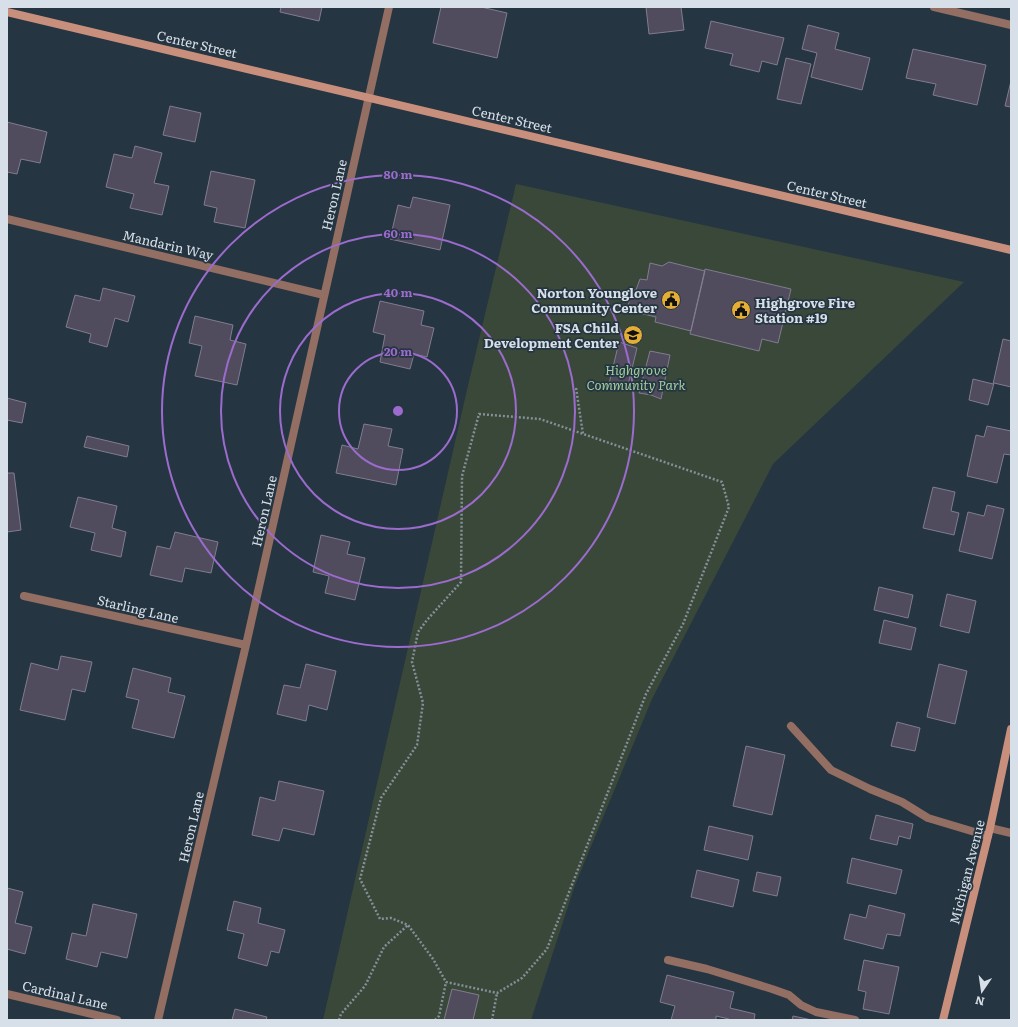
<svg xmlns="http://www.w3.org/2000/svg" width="1018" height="1027" font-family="Literata,serif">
  <rect width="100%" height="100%" fill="#263542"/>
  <path fill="#3a4839" d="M516 184 964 282 773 464 652 699 575 885 531 1020H323L466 394Z"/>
  <path fill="#504c5e" stroke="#817c90" d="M281 7H322L319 21 280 12Z
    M441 7H481L507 13 497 58 433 43Z
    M646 7H681L684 30 649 34Z
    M711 21 784 38 777 65 762 61 759 72 730 65 733 54 705 48Z
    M808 25 839 33 835 49 870 58 862 90 811 77 817 53 802 49Z
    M913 49 986 65 977 105 933 95 936 84 906 78Z
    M786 58 811 64 801 104 777 99Z
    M1011 81V107L1005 106Z
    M170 106 201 113 195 142 163 135Z
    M7 122 47 132 40 163 21 159 17 174 7 172Z
    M135 146 162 153 154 183 169 186 162 215 130 208 134 194 106 187 114 154 132 158Z
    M211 171 255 180 245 228 214 222 217 208 204 205Z
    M413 197 450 205 440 250 390 239 398 205 410 208Z
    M669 262 705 271 691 331 655 322 656 317 627 310 632 290H636L640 279 647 280 650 263 662 266Z
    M705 269 791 289 778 343 762 339 759 351 690 334Z
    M103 288 135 296 128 322 115 318 107 347 89 342 91 334 66 327 75 295 100 301Z
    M380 301 424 311 421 325 434 328 427 357 414 354 410 369 380 362 385 335 373 332Z
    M195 316 233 325 230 340 246 344 237 385 195 376 202 346 189 343Z
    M629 328 641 330 638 341 627 339Z
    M1003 339 1011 341V387L994 383 988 405 969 400 973 379 993 384Z
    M619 342 637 348 627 389 609 384Z
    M650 351 670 355 661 399 651 395 639 393Z
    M7 398 26 403 22 423 7 420Z
    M364 424 392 429 388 446 403 449 396 485 336 473 342 445 358 449Z
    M987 426 1011 431V455L1004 454 997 483 967 476 976 435 984 437Z
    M87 436 129 446 127 457 84 447Z
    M7 473H14L21 530 7 532Z
    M933 487 955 492 951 511 959 513 954 535 923 528Z
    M78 497 117 506 112 528 126 532 121 557 91 550 95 533 70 527Z
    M987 505 1004 509 992 559 959 551 968 512 984 516Z
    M175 532 218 542 211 573 185 568 182 582 150 575 157 546 170 549Z
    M321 535 350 542 347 554 365 558 355 600 325 593 329 576 313 572Z
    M879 587 913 595 908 618 874 610Z
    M947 594 976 601 969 633 940 626Z
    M884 620 916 628 911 650 879 643Z
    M61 656 92 662 85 692 72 689 65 720 20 710 31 663 58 670Z
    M306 664 336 671 327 710 309 705 306 721 277 714 284 685 300 688Z
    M939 664 967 671 955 724 927 717Z
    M133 668 171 678 168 692 185 696 174 738 132 728 139 700 126 697Z
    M897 722 920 728 915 751 891 746Z
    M746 746 785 755 772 815 733 806Z
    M279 781 324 791 314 835 283 828 279 841 252 835 260 797 275 801Z
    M876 815 913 824 910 839 899 836 897 845 870 839Z
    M709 826 753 836 748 860 704 850Z
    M852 858 902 870 896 894 847 883Z
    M697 870 739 880 733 907 691 897Z
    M757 872 781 877 777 896 753 891Z
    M7 888 23 892 15 923 32 927 25 954 7 949Z
    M234 901 261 908 258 923 285 930 279 953 271 951 267 966 238 958 244 934 227 930Z
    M93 904 137 914 127 958 101 952 97 967 66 959 72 933 86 936Z
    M869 905 905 914 900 936 887 934 883 949 844 939 850 914 866 918Z
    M864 960 899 967 889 1014 863 1009 866 992 858 990Z
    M667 975 734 992 730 1008 755 1014 754 1020H728L729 1019 716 1016V1020H671L675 1006 660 1002Z
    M452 989 479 995 473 1020H444Z
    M235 1009 267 1017 266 1020H232Z
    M793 1016 812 1020H792Z"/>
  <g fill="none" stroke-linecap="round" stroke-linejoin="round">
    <path stroke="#838f99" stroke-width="2.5" stroke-dasharray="2 2" stroke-linecap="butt" d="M576 388 583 434
      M479 414 540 419 722 482 729 507 683 624 646 694 547 949 522 978 497 993 446 982 433 959 408 925 391 918 380 919 360 879 381 798 417 745 423 703 412 662 418 632 427 620 461 582 462 476Z
      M339 1020 341 1014 365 986 384 947 408 925
      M435 1020 439 1016 446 982
      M492 1020 497 993"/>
    <path stroke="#936e63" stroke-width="8" d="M791 726 831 770 870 789 902 802 928 818 988 836
      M668 960 707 969 772 989 789 995 801 1005 816 1012 855 1020"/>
    <path stroke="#936e63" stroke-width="8" d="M934 7 1011 25
      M7 219 324 295
      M24 596 246 645
      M990 828 1011 833
      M7 994 117 1020
      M158 1020 246 645 389 7"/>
    <path stroke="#c98f7d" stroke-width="8" d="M7 12 1011 250
      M943 1020 990 828 1011 729"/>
  </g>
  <g fill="none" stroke="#9b6bcd" stroke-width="2">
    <circle cx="398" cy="411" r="59"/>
    <circle cx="398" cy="411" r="118"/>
    <circle cx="398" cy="411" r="177"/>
    <circle cx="398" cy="411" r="236"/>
  </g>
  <defs>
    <symbol id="civic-disc" viewBox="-11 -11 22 22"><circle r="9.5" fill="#e4ae35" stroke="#263542"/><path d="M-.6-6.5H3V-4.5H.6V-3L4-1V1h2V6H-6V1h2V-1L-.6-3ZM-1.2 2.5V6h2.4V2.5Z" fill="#111"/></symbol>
    <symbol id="school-disc" viewBox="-11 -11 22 22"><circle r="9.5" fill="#e4ae35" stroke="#263542"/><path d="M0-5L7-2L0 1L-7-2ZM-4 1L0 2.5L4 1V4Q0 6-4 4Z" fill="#111"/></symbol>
  </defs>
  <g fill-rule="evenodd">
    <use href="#civic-disc" x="660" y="289" width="22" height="22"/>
    <use href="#civic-disc" x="730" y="299" width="22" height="22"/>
    <use href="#school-disc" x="622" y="324" width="22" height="22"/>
  </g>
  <g text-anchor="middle" stroke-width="3.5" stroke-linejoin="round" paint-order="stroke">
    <g font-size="13" fill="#d7e0e8" stroke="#263542">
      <text transform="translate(197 44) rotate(13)" y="5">Center Street</text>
      <text transform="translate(512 119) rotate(13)" y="5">Center Street</text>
      <text transform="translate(827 194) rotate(13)" y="5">Center Street</text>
      <text transform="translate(334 195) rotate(-77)" y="5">Heron Lane</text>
      <text transform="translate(168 245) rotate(13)" y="5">Mandarin Way</text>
      <text transform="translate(264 511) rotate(-77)" y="5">Heron Lane</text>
      <text transform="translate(138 609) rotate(13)" y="5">Starling Lane</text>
      <text transform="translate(191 827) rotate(-77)" y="5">Heron Lane</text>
      <text transform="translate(967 872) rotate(-76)" y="5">Michigan Avenue</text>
      <text transform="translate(65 995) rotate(13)" y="5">Cardinal Lane</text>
    </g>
    <g font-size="13" font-weight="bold" fill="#d7e0e8" stroke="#263542" text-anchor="end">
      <text x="657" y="298">Norton Younglove<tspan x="657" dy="15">Community Center</tspan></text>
      <text x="755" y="308" text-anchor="start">Highgrove Fire<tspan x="755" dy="15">Station #19</tspan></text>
      <text x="619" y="333">FSA Child<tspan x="619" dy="15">Development Center</tspan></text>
    </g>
    <g font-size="13" font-style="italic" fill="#a1ce9e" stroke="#263542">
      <text x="636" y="375">Highgrove<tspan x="636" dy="15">Community Park</tspan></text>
    </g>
  </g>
  <circle cx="398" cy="411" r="6" fill="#9b6bcd" stroke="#263542" stroke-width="2"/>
  <g font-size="12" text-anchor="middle" font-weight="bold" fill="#9b6bcd" stroke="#263542" stroke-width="3.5" stroke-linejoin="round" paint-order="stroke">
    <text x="398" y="179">80 m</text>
    <text x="398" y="238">60 m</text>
    <text x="398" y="297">40 m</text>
    <text x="398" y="356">20 m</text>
  </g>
  <rect width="1018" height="1027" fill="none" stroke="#d7e0e8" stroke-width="16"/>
  <g transform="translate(982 991) rotate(193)" stroke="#263542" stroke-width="3" paint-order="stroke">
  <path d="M0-3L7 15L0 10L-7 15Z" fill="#d7e0e8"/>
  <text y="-6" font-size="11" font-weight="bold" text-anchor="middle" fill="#d7e0e8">N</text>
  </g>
</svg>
